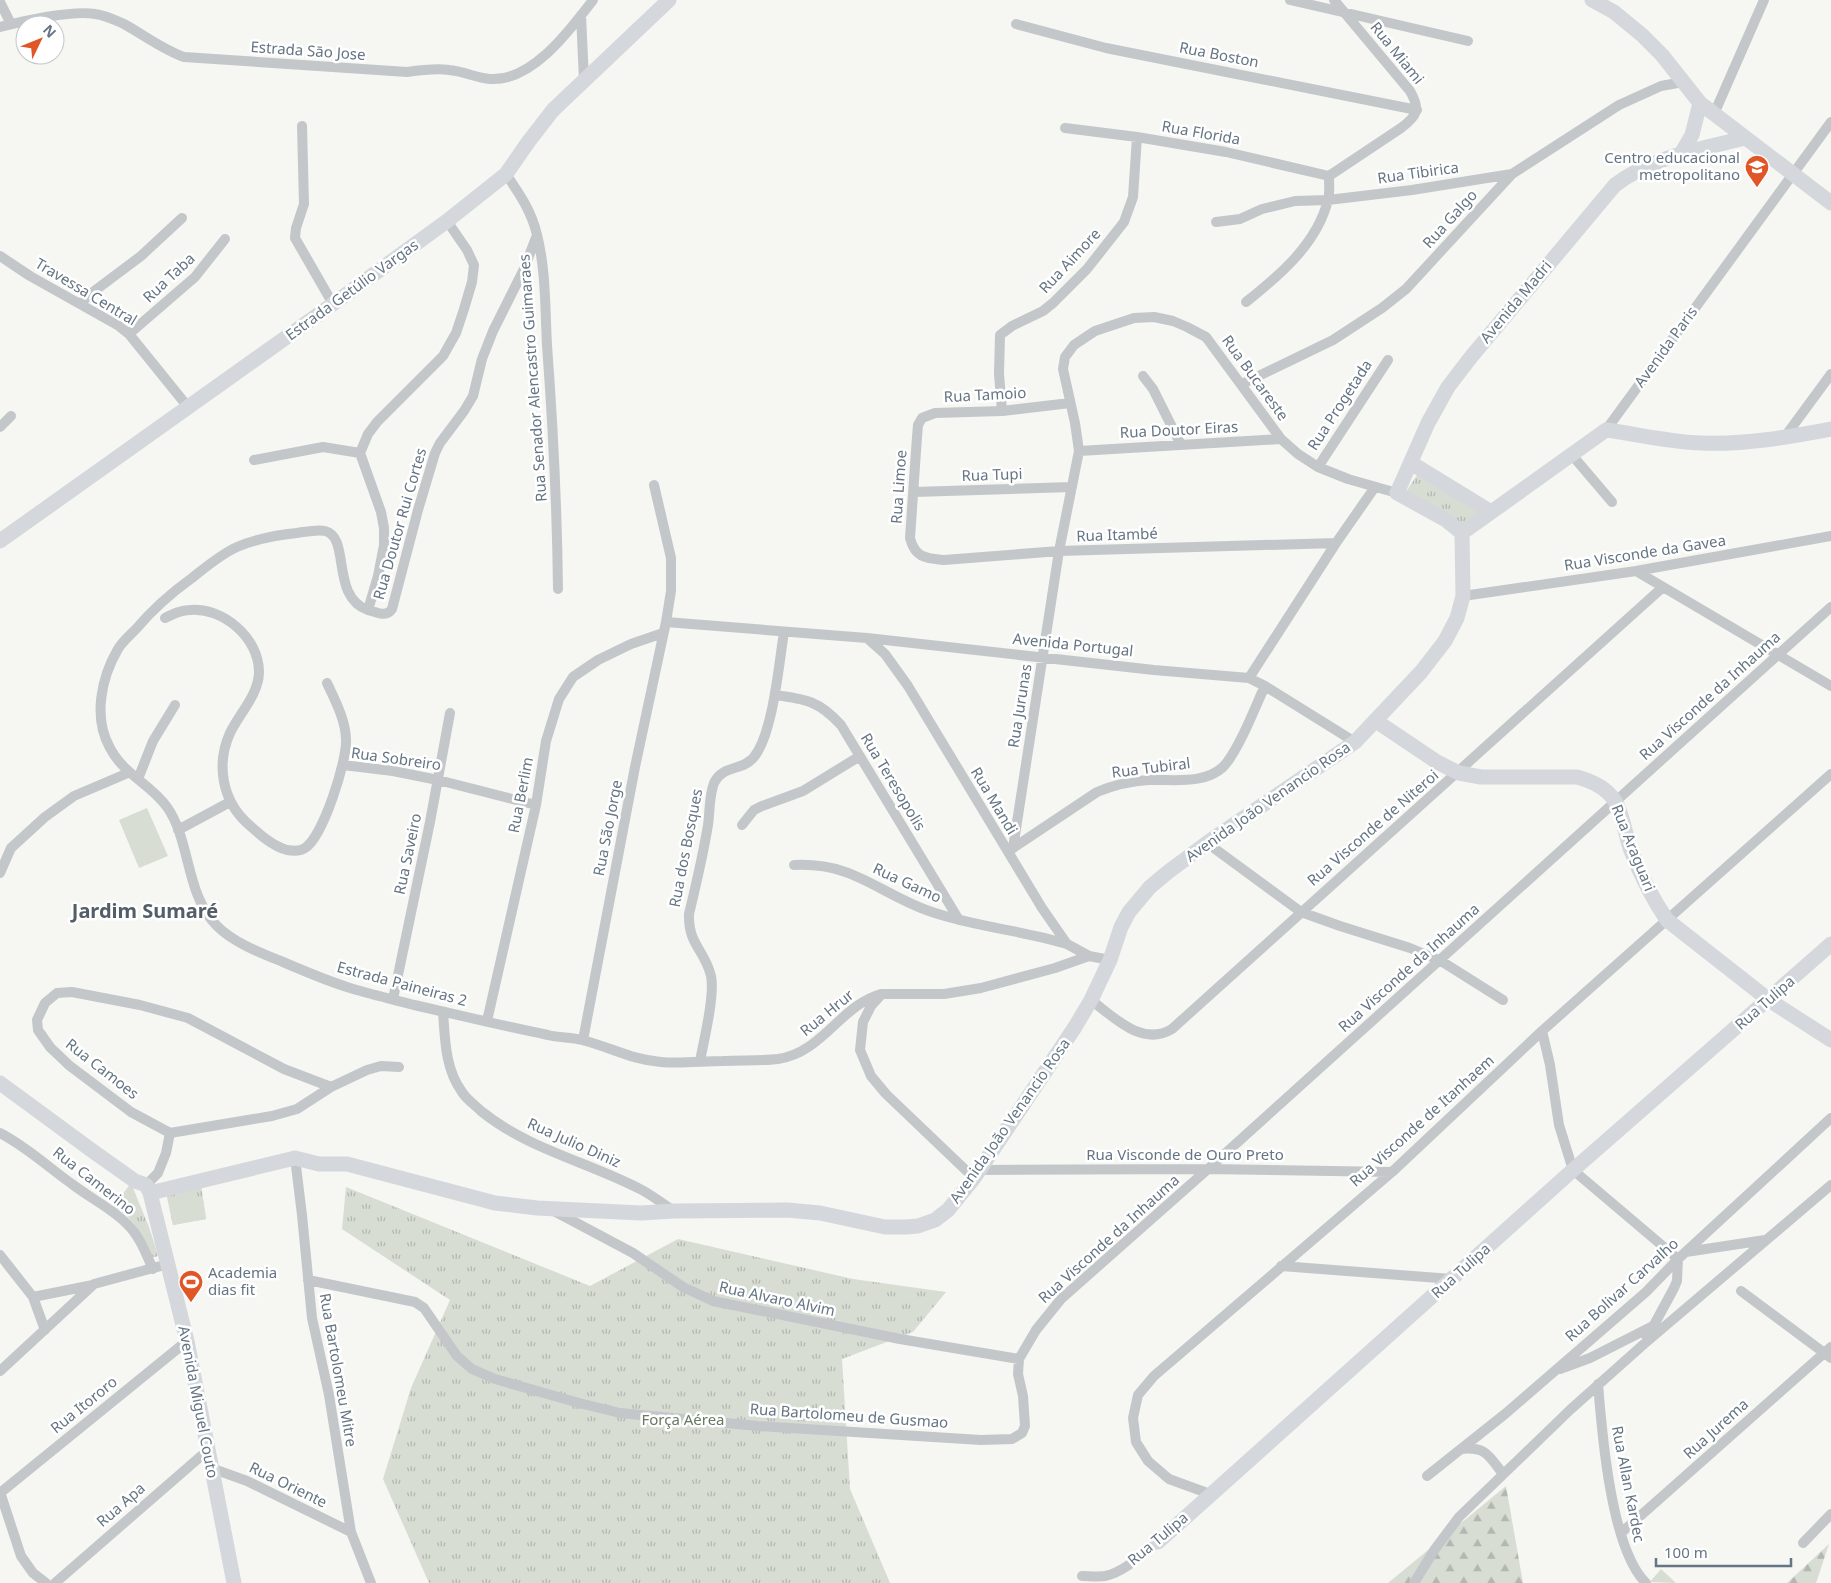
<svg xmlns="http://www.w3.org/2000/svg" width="1831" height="1583" font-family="'Noto Sans',sans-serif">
  <defs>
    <pattern id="forest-firs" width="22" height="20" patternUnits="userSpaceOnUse" patternTransform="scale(1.25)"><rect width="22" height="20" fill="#d7ddd3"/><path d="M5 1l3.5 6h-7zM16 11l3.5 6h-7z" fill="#b2b8b1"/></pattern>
    <pattern id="park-tufts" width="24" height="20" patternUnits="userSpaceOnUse" patternTransform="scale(1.25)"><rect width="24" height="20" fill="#d7ddd3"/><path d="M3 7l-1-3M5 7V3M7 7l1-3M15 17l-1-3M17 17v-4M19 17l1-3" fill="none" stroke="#b2b8b1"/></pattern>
  </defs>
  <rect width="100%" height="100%" fill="#f6f6f2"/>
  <path fill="url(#forest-firs)" d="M1506 1486 1523 1583H1388Z
    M1829 1544 1816 1583H1787Z"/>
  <path fill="url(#park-tufts)" d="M1419 472 1482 513 1460 527 1407 490Z
    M131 1183 149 1227 158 1255 156 1257H152C140 1235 136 1218 113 1207Z
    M201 1185 206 1219 173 1225 166 1193Z
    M346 1187 590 1286 678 1239 853 1279 946 1292 913 1332 842 1359 850 1489 890 1583H429L383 1479 411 1388 450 1300 342 1229Z"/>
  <path fill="#d7ddd3" d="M147 808 168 856 139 868 119 820Z
    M203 1199 206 1219 173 1225 169 1204Z
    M1661 1569 1676 1583 1650 1582Z"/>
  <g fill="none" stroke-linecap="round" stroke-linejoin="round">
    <path stroke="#c3c7ca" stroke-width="10" d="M1290 0 1468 41
      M0 2 11 24
      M581 15 584 80
      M1016 24 1106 48 1417 110
      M0 27C23 21 72 10 95 14 105 15 115 20 124 24 144 35 162 49 184 57L407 72C421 70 435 68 449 70 463 71 476 78 490 79 532 82 570 30 593 0
      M1714 114 1764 0
      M302 126 304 204 296 228 295 238 333 304
      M1065 128 1137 137 1226 152 1329 176
      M506 174C519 193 532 212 537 235 546 270 545 309 547 345 553 426 557 507 558 589
      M1329 176 1401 128C1417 116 1421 110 1410 91L1334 0
      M447 221 467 250 474 265 472 282 464 309 456 333 443 356 377 422 368 434 360 453 381 512 384 528V545L378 576 368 610C330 597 351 537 325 531 317 529 305 532 297 533 277 535 256 539 237 547 221 554 206 567 192 578 171 593 153 609 136 629 130 635 122 642 118 649 101 678 93 718 110 748 124 775 151 784 167 807 191 841 185 894 217 926 234 943 261 953 283 962 304 971 325 980 347 987 369 994 392 999 414 1005 458 1015 503 1026 548 1035 559 1038 571 1037 582 1040 610 1047 632 1060 661 1062 681 1064 703 1061 723 1061 741 1060 760 1061 778 1059 822 1053 841 1005 881 994H944L981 988 1055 968 1089 956
      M1216 222 1240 219 1262 209 1295 201 1328 200 1412 190 1512 174
      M0 256 30 276 119 326 129 334 188 407
      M1246 302C1279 276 1317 244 1328 200 1330 193 1329 184 1329 176
      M80 304 89 295 141 256 182 218
      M129 334 195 277 225 239
      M1143 376 1153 389 1181 445
      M1242 384 1333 340 1382 308 1406 289 1512 174 1619 105 1661 86 1683 82
      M1070 403 1002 411 935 413 922 418 918 425 917 437 910 538C915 558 926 558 944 560L1059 551 1336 543
      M1002 411 999 374 1000 335 1012 326 1043 311 1053 303 1087 269 1124 222 1133 197 1137 137
      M0 427 11 416
      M1606 430 1831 122
      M1784 438 1831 374
      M1079 451 1281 439
      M1572 455 1612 502
      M254 460 323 447 360 453
      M1318 467 1388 360
      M914 492 1072 487
      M1636 571 1831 686
      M1463 596 1636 571 1831 536
      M368 610C377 612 386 618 392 609L418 510 435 453 440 443 464 411 473 396 482 359 493 331 524 269 537 235
      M165 618C173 614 181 610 190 610 223 607 259 638 259 672 259 694 239 714 230 733 216 764 222 800 247 823 258 833 272 846 287 850 293 851 301 851 305 848 323 837 347 761 346 740 346 721 335 700 327 683
      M666 622 867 638 1154 670 1249 678 1265 686 1355 742
      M867 638 885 654 908 686 1042 908 1067 944 1089 956 1110 960
      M1249 678 1336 543 1375 487
      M775 695C806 699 819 701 841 725L959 920
      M343 765 393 771 438 780 536 805
      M138 779 153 741 175 705
      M742 825 754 810 762 806 803 791 860 756
      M178 830 230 802
      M1207 843 1301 912 1340 926 1410 948 1441 961 1503 1000
      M1013 848 1059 551 1079 451 1075 423 1063 369 1065 357 1074 345 1095 331 1134 318 1154 317 1173 321 1187 327 1206 337 1281 439 1298 454 1318 467 1348 479 1397 493
      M1010 850 1097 792C1114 785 1131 781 1149 780 1172 779 1204 785 1223 767 1238 752 1255 707 1265 686
      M794 865C854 862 878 893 929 911 974 927 1022 930 1067 944
      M0 873 11 848 45 817 74 796 128 773
      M881 995 871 1006 863 1022 860 1050 871 1076 886 1094 974 1178
      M393 999 430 822 450 713
      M1091 1000C1115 1018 1142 1047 1172 1029 1335 881 1500 735 1663 587
      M443 1012C445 1039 445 1069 462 1092 467 1100 475 1105 481 1111 528 1149 585 1161 638 1188 651 1194 661 1203 674 1211
      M487 1021 536 805 546 741 559 699 573 677 598 660 631 644 663 633
      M1542 1031 1550 1065 1559 1125 1573 1170 1678 1259 1677 1281 1674 1288 1647 1338
      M583 1040 635 767 666 622 671 591V558L654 485
      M700 1061C704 1040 715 995 711 976 705 950 688 945 689 914 696 885 703 855 708 825 710 811 709 796 714 783 722 765 743 771 754 757 773 734 779 663 784 632
      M331 1087 284 1069 188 1018 140 1005 72 992 57 993 45 1003 37 1020 38 1030 50 1047 70 1066 131 1112 170 1133 272 1116 297 1109 331 1087 367 1070 381 1066 399 1067
      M0 1133C27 1147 48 1167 72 1184 90 1198 113 1209 128 1225 140 1237 146 1254 153 1269
      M295 1158 302 1215 312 1318 329 1395 351 1532 371 1583
      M979 1170 1208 1169 1392 1172
      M146 1185 158 1173 166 1153 170 1133
      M554 1211 633 1253 683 1287 713 1301 900 1339 1019 1359
      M1686 1252 1765 1240
      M0 1255 33 1297 45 1330
      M1281 1266 1452 1279
      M308 1280 415 1302 424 1308 457 1356 472 1369 495 1379 579 1403 620 1413 758 1426 981 1440 1012 1439 1022 1433 1025 1426 1023 1396 1018 1374 1019 1359 1036 1330 1061 1299 1208 1169 1831 607
      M1741 1291 1831 1358
      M33 1297 93 1285
      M1560 1369 1590 1358 1653 1326
      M0 1371 94 1284 168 1264
      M1598 1384C1602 1434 1611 1549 1646 1583
      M1461 1449C1486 1446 1489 1456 1503 1474
      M211 1468 247 1481 351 1532
      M1427 1476 1505 1414 1646 1292 1678 1259 1831 1118
      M0 1492 21 1556 33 1573 46 1583
      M0 1493 187 1341
      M1210 1494 1169 1479 1148 1461 1136 1442 1133 1418 1138 1395 1154 1376 1392 1172 1542 1031 1831 774
      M1621 1533 1831 1347
      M1803 1543 1831 1514
      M1082 1576C1089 1576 1098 1577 1105 1576 1125 1572 1143 1553 1158 1542
      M55 1583 208 1450
      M1414 1583 1435 1549 1459 1517 1571 1409 1644 1344 1831 1185"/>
    <path stroke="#d4d8dc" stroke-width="15" d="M1592 0 1614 12 1642 35 1662 55 1700 103 1831 203
      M1681 154 1692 135 1700 103
      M1411 463 1491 512
      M1462 533 1446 520 1397 493 1428 423 1448 387 1471 357 1615 185C1651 157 1701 149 1745 138
      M1462 533 1606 430C1637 434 1670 442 1701 443 1745 445 1788 437 1831 429
      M0 541 333 304 447 221 506 174 529 141 553 110 669 0
      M1376 721 1437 762 1459 773 1481 777H1577C1592 781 1606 787 1615 801 1623 815 1625 833 1630 848 1640 874 1652 898 1667 920L1769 1000 1831 1040
      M0 1083 94 1152 135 1181 146 1185 150 1193 187 1341 234 1583
      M150 1193 295 1158 319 1164H347L495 1203 537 1208 641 1213 674 1211 787 1210 820 1213 885 1227H906L918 1226 935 1220 948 1210 974 1178 1075 1027 1091 1000 1110 960 1121 927 1129 912 1150 887 1168 872 1207 843 1355 742 1421 672 1445 641 1457 618 1463 596 1462 533
      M1158 1542 1573 1170 1831 944"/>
  </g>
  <defs>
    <symbol id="school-pin" viewBox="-11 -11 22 30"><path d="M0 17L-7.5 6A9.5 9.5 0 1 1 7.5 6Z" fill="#e15627" stroke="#fff"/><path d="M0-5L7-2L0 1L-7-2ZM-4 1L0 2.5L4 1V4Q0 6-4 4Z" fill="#fff"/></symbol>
    <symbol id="stadium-pin" viewBox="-11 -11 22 30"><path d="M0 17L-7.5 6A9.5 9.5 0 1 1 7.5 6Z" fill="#e15627" stroke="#fff"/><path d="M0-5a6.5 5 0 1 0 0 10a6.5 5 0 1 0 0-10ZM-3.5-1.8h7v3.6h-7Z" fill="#fff"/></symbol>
  </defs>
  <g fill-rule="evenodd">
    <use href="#school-pin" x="1743" y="153" width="28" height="38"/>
    <use href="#stadium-pin" x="177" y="1268" width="28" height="38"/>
  </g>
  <g text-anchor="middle" stroke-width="5" stroke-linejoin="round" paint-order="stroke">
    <g font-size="15" fill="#657583" stroke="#fff">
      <text transform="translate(308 51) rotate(4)" y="5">Estrada Sāo Jose</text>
      <text transform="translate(1397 53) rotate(51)" y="5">Rua Miami</text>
      <text transform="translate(1219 55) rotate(11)" y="5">Rua Boston</text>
      <text transform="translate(1201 133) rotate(10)" y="5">Rua Florida</text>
      <text transform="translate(1418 173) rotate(-8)" y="5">Rua Tibirica</text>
      <text transform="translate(1450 219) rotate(-48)" y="5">Rua Galgo</text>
      <text transform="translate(1070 261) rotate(-47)" y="5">Rua Aimore</text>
      <text transform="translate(169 278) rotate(-43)" y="5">Rua Taba</text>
      <text transform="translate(352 290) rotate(-36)" y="5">Estrada Getúlio Vargas</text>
      <text transform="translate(86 292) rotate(31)" y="5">Travessa Central</text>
      <text transform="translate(1516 302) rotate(-50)" y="5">Avenida Madri</text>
      <text transform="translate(1666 347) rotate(-54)" y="5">Avenida Paris</text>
      <text transform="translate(533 378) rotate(-94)" y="5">Rua Senador Alencastro Guimaraes</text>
      <text transform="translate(1255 378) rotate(54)" y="5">Rua Bucareste</text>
      <text transform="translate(985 395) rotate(-3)" y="5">Rua Tamoio</text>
      <text transform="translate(1340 405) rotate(-57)" y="5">Rua Progetada</text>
      <text transform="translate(1179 430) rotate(-3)" y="5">Rua Doutor Eiras</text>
      <text transform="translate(992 475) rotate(-2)" y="5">Rua Tupi</text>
      <text transform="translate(899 487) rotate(-86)" y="5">Rua Limoe</text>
      <text transform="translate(400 524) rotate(-74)" y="5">Rua Doutor Rui Cortes</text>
      <text transform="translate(1117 535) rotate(-2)" y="5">Rua Itambé</text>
      <text transform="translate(1645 553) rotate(-9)" y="5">Rua Visconde da Gavea</text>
      <text transform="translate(1073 645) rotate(6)" y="5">Avenida Portugal</text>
      <text transform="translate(1710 696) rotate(-42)" y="5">Rua Visconde da Inhauma</text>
      <text transform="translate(1020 706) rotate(-81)" y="5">Rua Jurunas</text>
      <text transform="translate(396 759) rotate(8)" y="5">Rua Sobreiro</text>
      <text transform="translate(1151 768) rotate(-7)" y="5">Rua Tubiral</text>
      <text transform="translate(893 782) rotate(59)" y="5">Rua Teresopolis</text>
      <text transform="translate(521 795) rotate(-79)" y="5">Rua Berlim</text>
      <text transform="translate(994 801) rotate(59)" y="5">Rua Mandi</text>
      <text transform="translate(1268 802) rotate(-35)" y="5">Avenida João Venancio Rosa</text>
      <text transform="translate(608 828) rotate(-79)" y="5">Rua São Jorge</text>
      <text transform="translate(1373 828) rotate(-41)" y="5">Rua Visconde de Niteroi</text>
      <text transform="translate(686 848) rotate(-79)" y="5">Rua dos Bosques</text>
      <text transform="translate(1633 848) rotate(68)" y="5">Rua Araguari</text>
      <text transform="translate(408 854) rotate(-78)" y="5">Rua Saveiro</text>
      <text transform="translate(907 883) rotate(25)" y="5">Rua Gamo</text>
      <text transform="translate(1409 968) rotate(-42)" y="5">Rua Visconde da Inhauma</text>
      <text transform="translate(402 984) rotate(15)" y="5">Estrada Paineiras 2</text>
      <text transform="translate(1765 1003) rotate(-41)" y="5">Rua Tulipa</text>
      <text transform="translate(827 1013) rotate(-39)" y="5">Rua Hrur</text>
      <text transform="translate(102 1069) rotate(38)" y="5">Rua Camoes</text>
      <text transform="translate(1010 1121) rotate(-55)" y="5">Avenida João Venancio Rosa</text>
      <text transform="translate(1422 1121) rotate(-42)" y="5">Rua Visconde de Itanhaem</text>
      <text transform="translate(574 1143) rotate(24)" y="5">Rua Julio Diniz</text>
      <text x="1185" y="1160">Rua Visconde de Ouro Preto</text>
      <text transform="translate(94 1181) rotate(38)" y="5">Rua Camerino</text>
      <text transform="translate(1109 1239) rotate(-42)" y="5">Rua Visconde da Inhauma</text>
      <text transform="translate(1461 1271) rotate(-42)" y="5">Rua Tulipa</text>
      <text transform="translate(1622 1290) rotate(-42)" y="5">Rua Bolivar Carvalho</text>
      <text transform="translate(777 1299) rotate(12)" y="5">Rua Alvaro Alvim</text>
      <text transform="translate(338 1370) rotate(80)" y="5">Rua Bartolomeu Mitre</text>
      <text transform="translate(198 1402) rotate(79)" y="5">Avenida Miguel Couto</text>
      <text transform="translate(84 1405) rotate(-39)" y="5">Rua Itororo</text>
      <text transform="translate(849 1416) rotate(4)" y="5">Rua Bartolomeu de Gusmao</text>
      <text transform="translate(1716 1429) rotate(-42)" y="5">Rua Jurema</text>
      <text transform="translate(1628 1484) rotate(79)" y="5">Rua Allan Kardec</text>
      <text transform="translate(288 1485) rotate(26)" y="5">Rua Oriente</text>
      <text transform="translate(121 1505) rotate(-41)" y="5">Rua Apa</text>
      <text transform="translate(1158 1539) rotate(-40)" y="5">Rua Tulipa</text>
    </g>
    <g font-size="15" fill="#657583" stroke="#fff" text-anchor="end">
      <text x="1740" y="163">Centro educacional<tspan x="1740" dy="17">metropolitano</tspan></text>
      <text x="208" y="1278" text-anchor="start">Academia<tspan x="208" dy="17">dias fit</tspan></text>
    </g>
    <g font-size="15" fill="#687a64" stroke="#fff">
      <text x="683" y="1425">Força Aérea</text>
    </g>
    <g font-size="20" font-weight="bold" fill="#535e68" stroke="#fff">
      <text x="145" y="918">Jardim Sumaré</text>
    </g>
  </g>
  <g transform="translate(40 40) rotate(47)"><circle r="24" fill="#ffffff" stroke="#c1c8cd"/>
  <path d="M0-4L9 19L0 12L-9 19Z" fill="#e15627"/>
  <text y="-8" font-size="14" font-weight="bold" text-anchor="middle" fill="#657583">N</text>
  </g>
  <path d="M1656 1558v8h135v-8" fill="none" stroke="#657583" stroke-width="2.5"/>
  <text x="1664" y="1558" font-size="15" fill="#657583" stroke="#ffffff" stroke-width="4" paint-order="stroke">100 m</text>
</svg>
